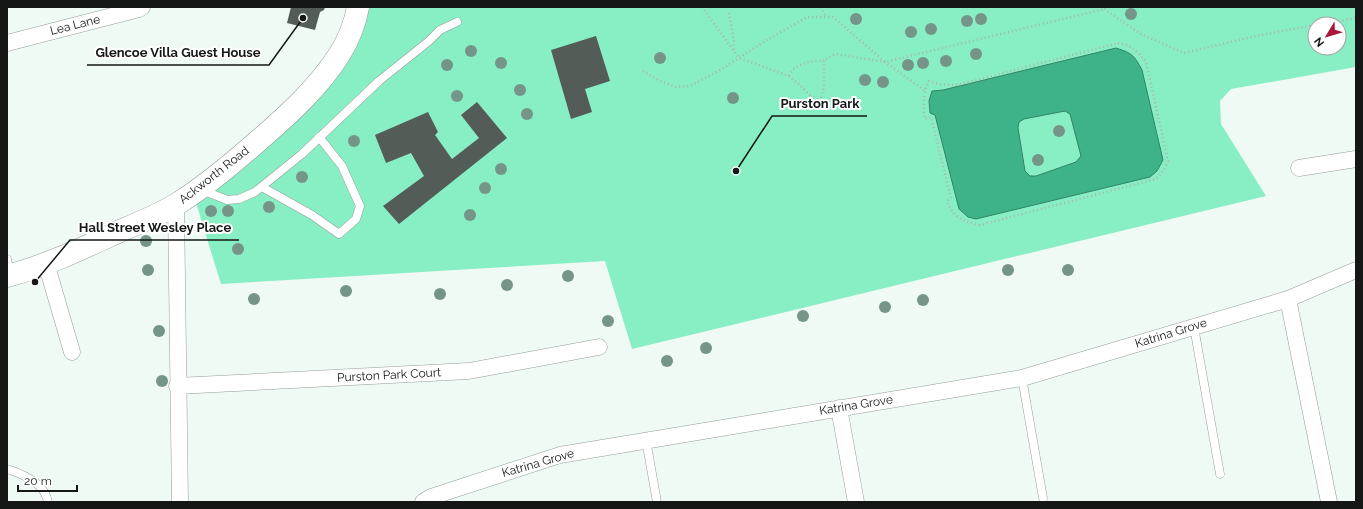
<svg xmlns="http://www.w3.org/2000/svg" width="1363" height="509" font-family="Raleway,sans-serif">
  <rect width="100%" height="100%" fill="#f0faf5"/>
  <path fill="#88eec3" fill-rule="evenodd" d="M350 7H1356V67L1231 89 1220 101 1221 124 1266 196 632 349 605 261 221 284 193 193 315 86ZM1315 24H1339V48H1315Z"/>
  <path fill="#3fb388" stroke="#328466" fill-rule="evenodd" d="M1116 48C1132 53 1134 55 1142 70L1163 160 1157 171 1150 177 976 219 968 217 959 209 935 115 930 113 929 101 932 91 943 90ZM1065 111 1070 114 1081 156 1076 162 1036 176H1030L1025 171 1018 128 1019 122 1024 119Z"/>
  <path fill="#545c58" d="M291 7H325L324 10 320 12 315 30 287 23Z
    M596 36 610 81 585 89 592 112 571 119 551 50Z
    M477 102 507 138 399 224 383 206 424 176 411 153 386 163 375 135 428 112 438 132 435 135 452 159 479 138 461 115Z"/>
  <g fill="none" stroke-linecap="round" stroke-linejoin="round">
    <defs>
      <path id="service" d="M262 187 312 215 339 234 356 219 360 206 342 166 319 137
        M202 190 227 200 239 199 255 192 302 154 379 81 429 41 440 30 457 22
        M7 259 10 274
        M1194 327 1220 474
        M1022 378 1043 498
        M646 440 657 502
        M7 469C23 474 45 484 48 502"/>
      <path id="minor" d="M7 43 139 9 142 7
        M1299 168 1356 159
        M176 205 180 502
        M46 263 72 352
        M1288 299 1329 502
        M177 386 469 371 599 347
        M839 408 856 502
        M423 502 431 497 560 455 1022 378 1288 299 1356 270"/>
      <path id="secondary" d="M7 276C46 266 83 248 120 231 139 223 159 215 177 204 206 186 233 163 258 141 288 115 318 88 339 55 348 41 355 23 358 7"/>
    </defs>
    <use href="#service" stroke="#949d99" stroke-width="9"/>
    <use href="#minor" stroke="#949d99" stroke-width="17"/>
    <use href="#secondary" stroke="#949d99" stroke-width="23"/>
    <path stroke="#adb5b1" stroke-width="2.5" stroke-dasharray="1 3" stroke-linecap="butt" d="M702 7 739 58 789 76 800 85 810 95 820 101 824 87V60L836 54 885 62 925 91
      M821 7 826 17
      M1104 9 1141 34 1184 53 1256 36 1315 25
      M729 13 734 41V52
      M1323 24 1356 18
      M1118 43C1131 45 1138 52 1146 62L1168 161 1164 170 1156 179 980 225C963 221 954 218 947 201L951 198 931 117 925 119C923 106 923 93 929 81 939 85 949 86 961 84Z
      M643 71 660 81 676 87 690 86 717 72 767 40 807 17H833L885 62 1104 9 1106 7
      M789 76C796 62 809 62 824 60"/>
    <use href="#service" stroke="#fff" stroke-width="8"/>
    <use href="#minor" stroke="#fff" stroke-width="16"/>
    <use href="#secondary" stroke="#fff" stroke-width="22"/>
  </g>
  <g fill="#769589">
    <circle cx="1131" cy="14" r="6"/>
    <circle cx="856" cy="19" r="6"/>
    <circle cx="981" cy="19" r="6"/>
    <circle cx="967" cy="21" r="6"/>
    <circle cx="931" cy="29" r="6"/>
    <circle cx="911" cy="32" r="6"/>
    <circle cx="471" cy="51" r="6"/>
    <circle cx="976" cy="54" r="6"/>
    <circle cx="660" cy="58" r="6"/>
    <circle cx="946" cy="61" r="6"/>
    <circle cx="501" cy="63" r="6"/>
    <circle cx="923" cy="63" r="6"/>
    <circle cx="447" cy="65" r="6"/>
    <circle cx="908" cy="65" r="6"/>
    <circle cx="865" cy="80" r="6"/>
    <circle cx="883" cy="82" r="6"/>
    <circle cx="520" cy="90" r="6"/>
    <circle cx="457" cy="96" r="6"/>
    <circle cx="733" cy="98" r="6"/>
    <circle cx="527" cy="114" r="6"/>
    <circle cx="1059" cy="131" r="6"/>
    <circle cx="354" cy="141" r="6"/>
    <circle cx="1038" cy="160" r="6"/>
    <circle cx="501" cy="169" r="6"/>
    <circle cx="302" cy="177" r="6"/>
    <circle cx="485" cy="188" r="6"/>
    <circle cx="269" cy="207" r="6"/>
    <circle cx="211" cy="211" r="6"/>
    <circle cx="228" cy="211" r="6"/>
    <circle cx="470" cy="215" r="6"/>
    <circle cx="146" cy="241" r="6"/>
    <circle cx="238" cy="249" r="6"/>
    <circle cx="148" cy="270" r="6"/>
    <circle cx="1008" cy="270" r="6"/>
    <circle cx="1068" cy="270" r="6"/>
    <circle cx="568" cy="276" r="6"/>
    <circle cx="507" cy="285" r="6"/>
    <circle cx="346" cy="291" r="6"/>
    <circle cx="440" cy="294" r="6"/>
    <circle cx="254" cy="299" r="6"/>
    <circle cx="923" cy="300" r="6"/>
    <circle cx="885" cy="307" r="6"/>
    <circle cx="803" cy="316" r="6"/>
    <circle cx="608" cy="321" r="6"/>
    <circle cx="159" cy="331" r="6"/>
    <circle cx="706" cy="348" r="6"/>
    <circle cx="667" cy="361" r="6"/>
    <circle cx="162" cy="381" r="6"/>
  </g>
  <g text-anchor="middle" stroke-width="4" stroke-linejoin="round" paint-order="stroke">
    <g font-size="12" fill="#141715" stroke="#fff">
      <text transform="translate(75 25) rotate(-14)" y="4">Lea Lane</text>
      <text transform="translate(214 175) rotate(-38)" y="4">Ackworth Road</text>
      <text transform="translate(1171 333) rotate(-17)" y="4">Katrina Grove</text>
      <text transform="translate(389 375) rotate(-3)" y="4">Purston Park Court</text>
      <text transform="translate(856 405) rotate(-9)" y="4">Katrina Grove</text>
      <text transform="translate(538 463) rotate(-16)" y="4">Katrina Grove</text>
    </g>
  </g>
  <path fill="none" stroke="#141715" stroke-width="1.5" d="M303 18L269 65H87M736 171L772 116H867M35 282L70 240H239"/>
  <g fill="#141715" stroke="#fff" stroke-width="1.5">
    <circle cx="303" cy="18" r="4"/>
    <circle cx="736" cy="171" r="4"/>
    <circle cx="35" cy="282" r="4"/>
  </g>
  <g font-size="13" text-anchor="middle" font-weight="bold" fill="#141715" stroke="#fff" stroke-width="4" stroke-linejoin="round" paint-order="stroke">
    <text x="178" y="57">Glencoe Villa Guest House</text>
    <text x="820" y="108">Purston Park</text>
    <text x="155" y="232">Hall Street Wesley Place</text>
  </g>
  <rect width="1363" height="509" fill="none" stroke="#141715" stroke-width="16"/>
  <g transform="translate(1327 36) rotate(232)"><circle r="19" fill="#ffffff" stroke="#a1a2a1"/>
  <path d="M0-3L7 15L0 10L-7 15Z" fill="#ab163d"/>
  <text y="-6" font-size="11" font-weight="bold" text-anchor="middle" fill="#141715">N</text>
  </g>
  <path d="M18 485v6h59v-6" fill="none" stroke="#141715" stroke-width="2"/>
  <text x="24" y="485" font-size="12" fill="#141715" stroke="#ffffff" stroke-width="3" paint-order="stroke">20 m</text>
</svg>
